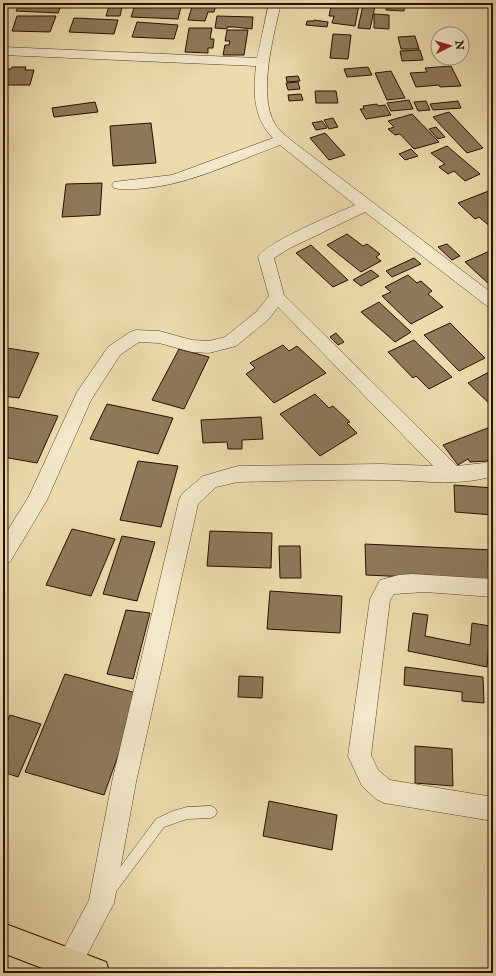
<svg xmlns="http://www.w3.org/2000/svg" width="496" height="976" font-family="'IM FELL English',serif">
  <rect width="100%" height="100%" fill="#ecdcad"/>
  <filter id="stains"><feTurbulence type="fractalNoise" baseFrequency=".005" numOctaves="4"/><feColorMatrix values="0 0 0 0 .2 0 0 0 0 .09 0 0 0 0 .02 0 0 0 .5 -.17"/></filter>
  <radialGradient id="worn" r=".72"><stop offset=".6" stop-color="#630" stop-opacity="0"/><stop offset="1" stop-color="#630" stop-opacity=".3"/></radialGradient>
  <path fill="#8e795a" stroke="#280e00" d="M20 3H62L58 13 16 11Z
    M110 3H123L120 16H106Z
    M193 3H222L221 5H216L214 12H208L205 21 188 20Z
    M336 3 359 5 355 26 332 23 334 16H329L331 6 336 7Z
    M387 3H405L404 11 386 10Z
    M135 5 181 7 178 19 131 17Z
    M363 5 375 6 370 29 358 28Z
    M374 14 389 15V29L374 28Z
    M17 16H56L50 32 12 31Z
    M217 16 253 17 252 29 234 27H227V29L215 28Z
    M74 18 118 20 114 34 69 32Z
    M314 20 328 22 327 27 306 25 307 21H314Z
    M137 22 178 25 174 39 132 37Z
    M189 28H212L210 39H214L213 48H208V53L185 52Z
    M227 30H248L244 55H223L225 45H229L230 41H225Z
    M333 34 351 35 348 59 330 58Z
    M415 36 419 49H401L398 37Z
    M420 50 423 60 402 61 400 51Z
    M451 66 461 86 440 87 439 85 416 87 410 73 427 72 425 68Z
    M12 67H26L25 70H34L30 85H3V69H11Z
    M368 67 372 75 347 77 344 69Z
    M391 71 405 98 387 100 375 73Z
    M298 76 300 81 287 82 286 77Z
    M298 82 300 89 288 90 286 83Z
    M315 91H336L338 103H316Z
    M301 94 303 100 289 101 288 95Z
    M409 100 413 109 391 111 387 103Z
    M426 101 430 110 418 111 414 102Z
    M458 101 461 108 433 110 430 104Z
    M95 102 98 112 54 117 52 108Z
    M377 104 378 106 385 105 391 115 366 119 360 109H364L363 106Z
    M449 112 483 148 467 153 433 117Z
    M412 114 439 142 414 149 400 134 395 135 388 129 394 127 388 121Z
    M333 118 338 127 329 129 324 120Z
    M322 121 327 128 316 130 312 123Z
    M151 123 156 163 113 166 110 126Z
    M436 127 445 137 438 139 429 129Z
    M325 133 345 155 329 160 310 138Z
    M447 146 480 174 465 181 454 171 448 174 439 167 445 164 431 153Z
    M411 149 418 156 405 160 399 154Z
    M102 183 100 215 62 217 66 184Z
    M491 190 493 192V229L479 217 475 219 458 203Z
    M347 234 363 246 367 244 380 254 376 257 381 261 361 272 327 245Z
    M447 244 460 256 452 260 438 247Z
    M311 245 348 280 333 287 296 253Z
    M492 250 493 251V284L490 285 465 262Z
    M414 258 421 264 392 277 386 271Z
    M371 270 379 276 361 286 353 280Z
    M408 275 417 283 421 281 432 291 428 294 443 307 411 324 382 296 391 292 385 287Z
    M379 302 411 332 395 342 361 312Z
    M450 323 485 358 459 371 424 335Z
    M336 333 344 342 338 345 330 337Z
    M414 340 452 377 429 389 416 376 413 378 388 352Z
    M283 345 289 351 297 346 326 373 274 403 246 374 255 368 250 363Z
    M7 348 39 353 19 398 3 396V356Z
    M179 349 209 357 184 409 152 400Z
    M493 370V407L468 383Z
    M315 394 329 408 333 406 350 422 347 423 357 433 320 456 280 414Z
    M107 404 173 418 158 454 90 439Z
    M3 406 58 416 37 463 3 457Z
    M261 417 263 439 242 440V449H228L227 442 203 443 201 420Z
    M493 426V451L489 454 488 461 470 462 468 459 458 465 443 445Z
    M138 461 178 466 161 527 120 520Z
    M454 485 493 488V515L455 512Z
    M72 529 115 539 91 596 46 585Z
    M210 531 272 533 271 568 207 566Z
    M122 536 155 542 137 601 103 594Z
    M365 544 493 550V581L366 575Z
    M279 546H300L301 578H280Z
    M270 591 342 596 340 633 267 629Z
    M126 610 150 613 133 679 107 674Z
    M413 613 428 615 425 636 470 645 472 623 490 626 487 667 408 651Z
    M405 667 483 677 484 703 462 701V692L404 685Z
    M65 674 140 694 104 795 25 772Z
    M239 676 263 677 262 698 238 697Z
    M10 715 41 724 18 777 3 772V731Z
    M415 746 452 749 453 786 415 783Z
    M269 801 337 815 332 850 263 836Z"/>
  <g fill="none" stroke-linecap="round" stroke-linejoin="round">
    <defs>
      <path id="lane" d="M211 806 215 808 217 812 215 816 211 818 187 819 164 827 115 893 111 895 107 893 105 889 107 885 156 819 173 811 187 807Z"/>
      <path id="street" d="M269 3H281C274 34 257 95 275 124 281 133 291 140 300 147L493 294V308L487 306 365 212 290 248 274 258 284 295 457 466 484 463 493 460V476C458 487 417 480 381 480 333 479 286 481 238 482L216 487 198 504 136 782 114 903 78 972 62 973 60 972 56 963 89 900 112 782 179 500 182 494 203 476 238 466 381 464 433 466 278 307 268 320 236 346 209 353 192 352 159 343 139 342 120 355 91 400 47 500 10 562 3 565V538L29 496 77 392 108 347 130 332 136 330 159 331 192 340 209 341 225 337 256 312 269 296 258 257C268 241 335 214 355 205L280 145C234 162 185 187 135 189 128 189 121 190 114 188L112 185 114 182 172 175 273 138C253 118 253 92 256 66L3 55V47L257 58Z
        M412 574 493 579V597L425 592 394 594 390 600 371 755 378 770 390 780 493 797V821L384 803 376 799 362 786 348 756 370 599 380 580 399 575Z"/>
      <path id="primary" d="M3 923 106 962 110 973H55L3 953Z"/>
    </defs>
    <use href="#lane" stroke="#59422b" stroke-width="1"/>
    <use href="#street" stroke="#59422b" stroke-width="1"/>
    <use href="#primary" stroke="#280e00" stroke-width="2"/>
    <use href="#lane" fill="#f3e8ca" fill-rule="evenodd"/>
    <use href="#street" fill="#f3e8ca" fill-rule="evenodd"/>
    <use href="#primary" fill="#ecdcad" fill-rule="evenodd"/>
  </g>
  <rect width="496" height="976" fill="none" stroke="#ecdcad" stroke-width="16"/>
  <rect x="4" y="4" width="488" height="968" fill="none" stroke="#280e00" stroke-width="2"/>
  <rect x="8" y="8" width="480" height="960" fill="none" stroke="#280e00"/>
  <g transform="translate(450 46) rotate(85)"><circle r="19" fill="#f3e8ca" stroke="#a29179"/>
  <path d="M0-3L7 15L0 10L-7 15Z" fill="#8f2418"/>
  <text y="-6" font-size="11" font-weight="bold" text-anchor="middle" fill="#280e00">N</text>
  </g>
  <rect width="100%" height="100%" filter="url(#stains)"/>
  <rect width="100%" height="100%" fill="url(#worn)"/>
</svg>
